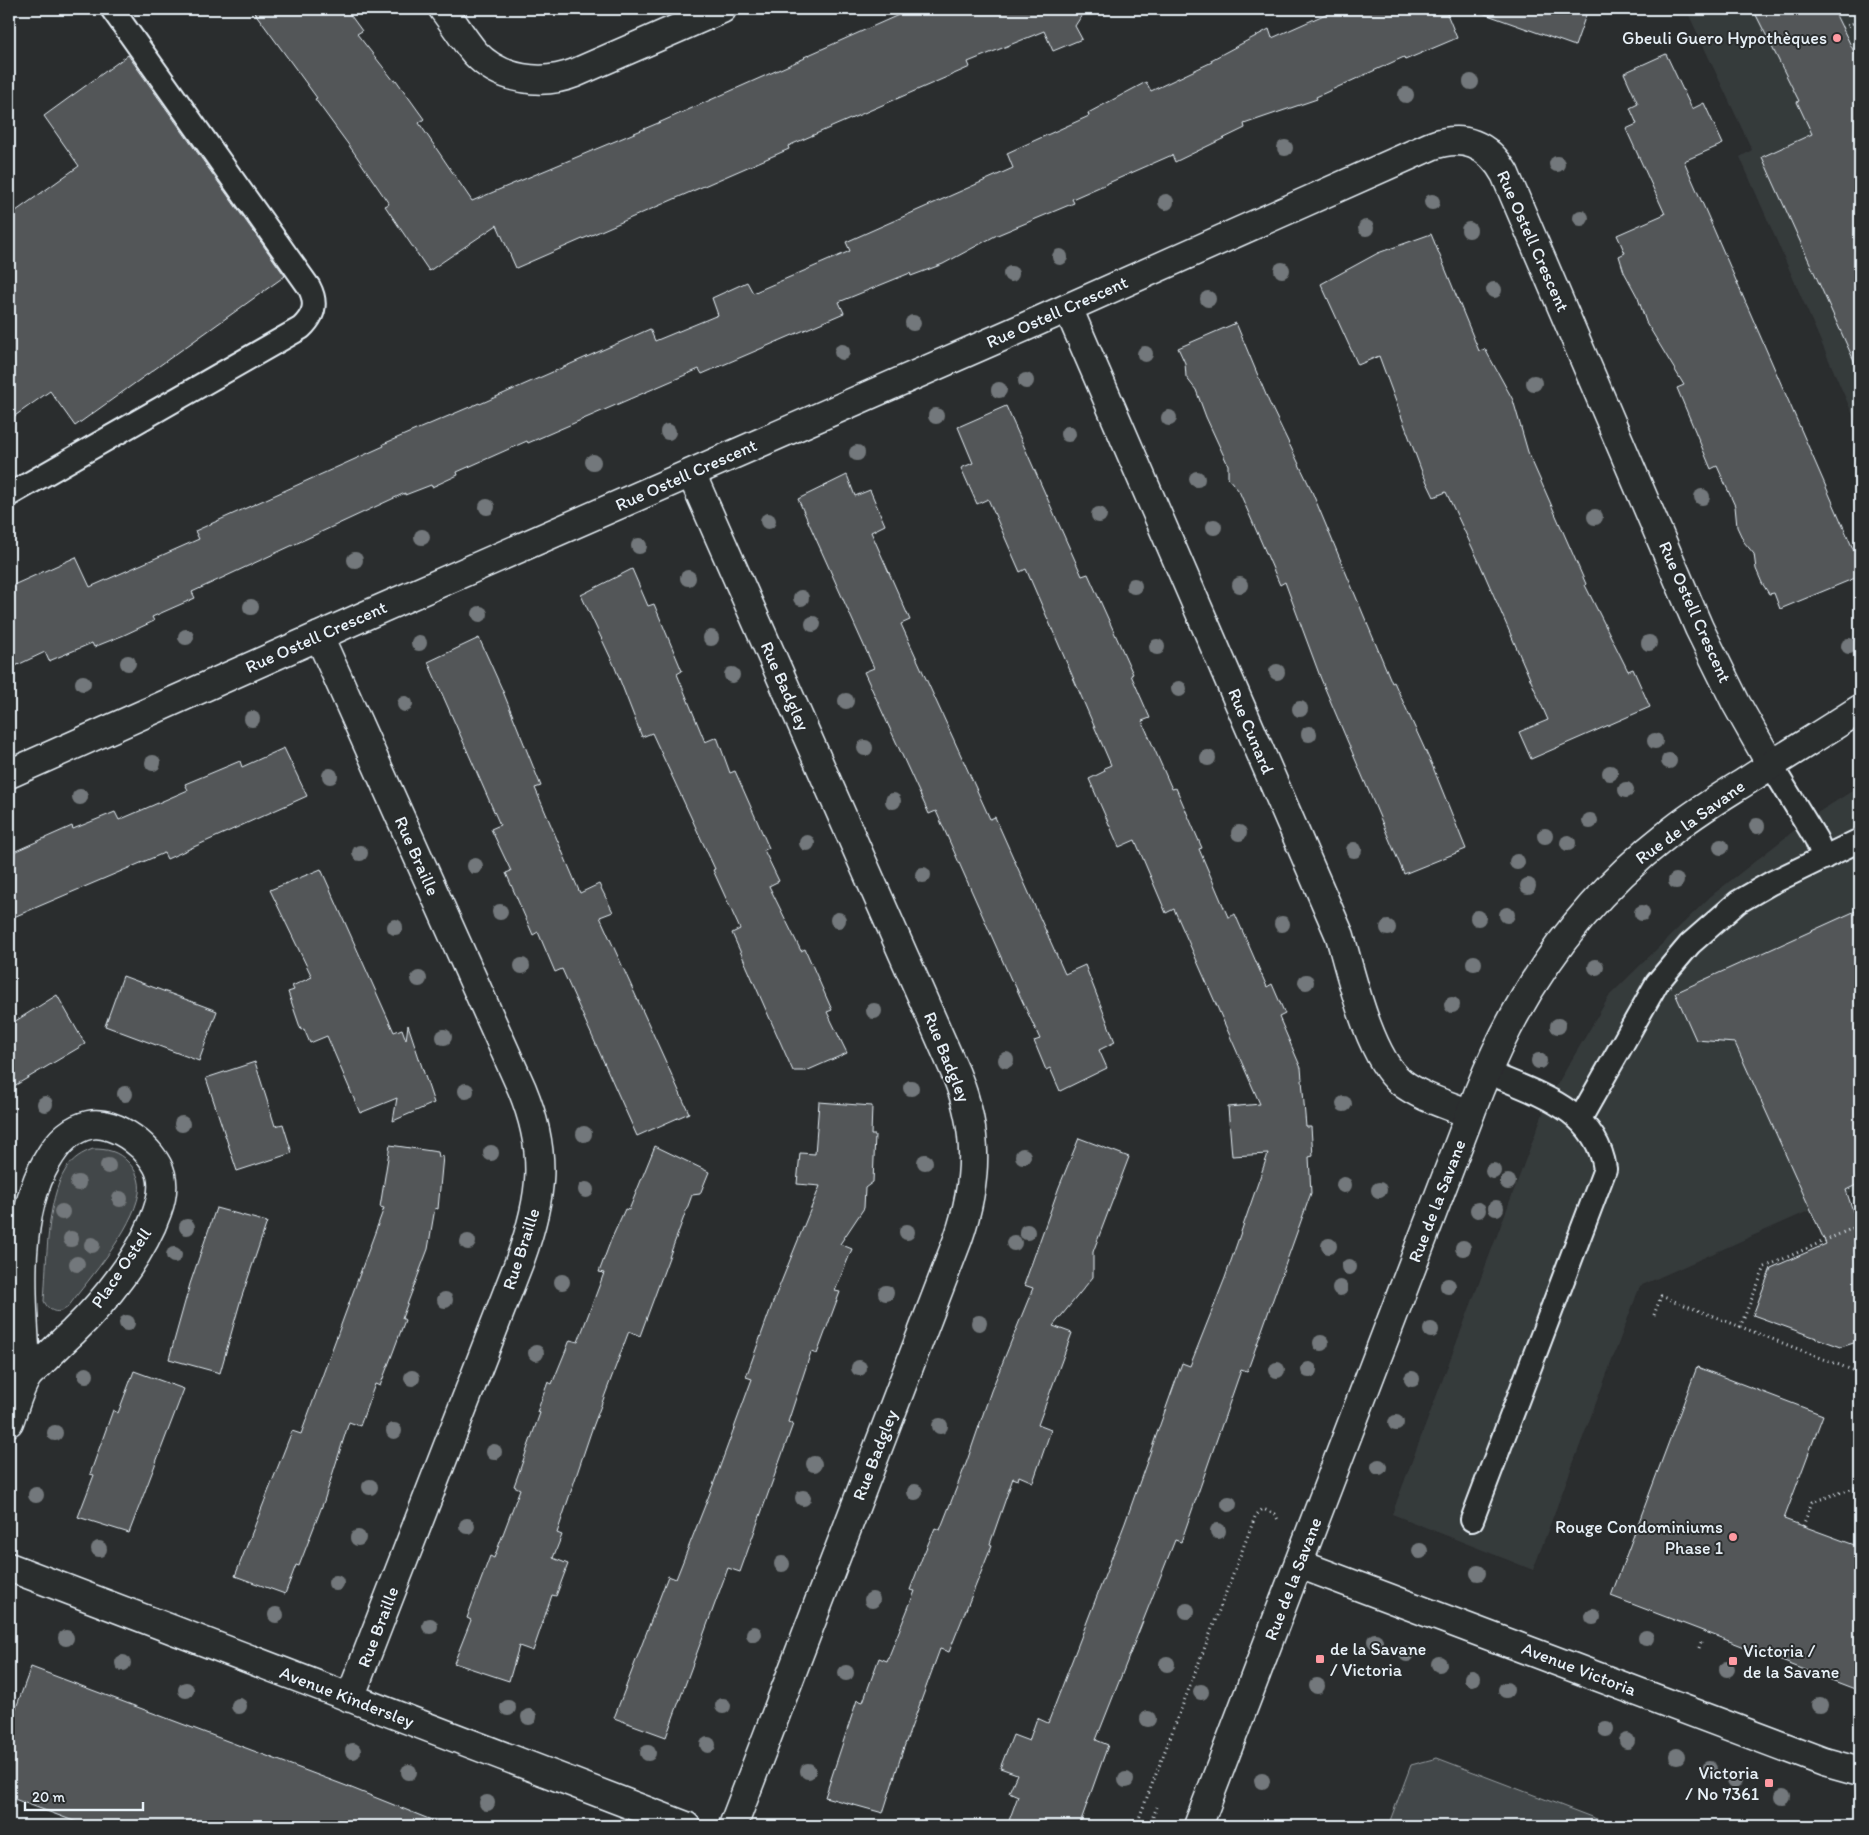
<svg xmlns="http://www.w3.org/2000/svg" width="1869" height="1835" font-family="Itim,sans-serif">
  <rect width="100%" height="100%" fill="#2a2d2e"/>
  <filter id="ink" filterUnits="userSpaceOnUse"><feTurbulence type="fractalNoise" baseFrequency=".02" numOctaves="2"/><feDisplacementMap in="SourceGraphic" scale="10" xChannelSelector="R" yChannelSelector="G"/><feConvolveMatrix kernelMatrix="1 2 1 2 8 2 1 2 1" color-interpolation-filters="sRGB"/></filter>
  <g filter="url(#ink)">
    <path fill="#363a3b" d="M1686 9H1860V431L1740 157 1752 150Z
      M1860 786V1188L1640 1286 1533 1570 1392 1514 1548 1100 1610 995 1711 896 1814 815Z"/>
    <path fill="#424648" stroke="#959ca0" d="M93 1149C107 1149 118 1151 128 1162 136 1170 141 1181 139 1193 132 1231 91 1276 68 1307 58 1315 49 1312 44 1301 47 1263 46 1200 66 1169 73 1158 82 1153 93 1149Z
      M1437 1758 1615 1826H1388L1411 1765Z"/>
    <path fill="#535759" stroke="#e8f1f8" d="M252 9H346L362 31 357 34 394 81 396 80 424 119 419 123 472 201 663 121 805 58 804 57 912 9 1096 10 1082 15 1075 26 1082 39 1053 51 1044 31 968 62 970 67 788 146 789 149 516 268 497 225 429 271 385 206 389 204 353 151 315 99 317 98Z
      M1337 9H1445L1457 38 1405 60 1404 57 1316 97 1317 99 1244 124 1245 128 1175 162 1172 155 1072 199 1074 203 995 236 943 264 911 276 910 273 839 302 844 313 702 374 699 369 528 443 527 441 457 472 458 475 432 487 431 485 405 495V493L192 592 195 598 152 617 154 621 124 635 94 647 92 643 49 661 45 652 9 669V587L76 557 90 587 199 539 195 531 384 446 383 444 479 403 480 404 650 329 655 341 718 315 712 298 747 282 753 293 850 251 846 242 1013 168 1007 153 1089 116 1088 113 1146 82 1151 91 1212 62 1211 60 1269 29 1272 38Z
      M1482 9H1588L1575 46 1482 13Z
      M1753 9H1833L1860 64V374L1762 157 1812 134 1797 102 1799 101Z
      M1666 54 1692 109 1704 103 1723 144 1684 161 1860 565V576L1780 609 1774 593 1769 594 1762 583 1756 569 1754 554 1744 542 1737 527 1735 506 1717 466 1711 469 1677 388 1684 385 1646 322 1638 298 1624 272 1619 256 1625 253 1617 235 1665 214 1626 129 1637 124 1630 108 1638 104 1624 73Z
      M128 55 285 276 75 426 50 391 9 420V216L79 166 44 116Z
      M1431 234 1479 351 1485 349 1513 400 1528 452 1586 584 1585 585 1628 671 1633 669 1650 707 1531 759 1519 732 1548 720 1480 564 1446 492 1434 497 1422 472 1379 356 1358 365 1321 284 1378 253Z
      M1236 323 1269 402 1310 487 1392 683 1394 682 1432 765 1466 849 1404 874 1321 679 1285 582 1280 585 1239 491 1228 478V465L1206 417 1196 390 1186 377 1185 363 1178 348Z
      M1006 406 1082 576 1088 574 1133 674 1131 675 1150 718 1142 721 1172 789 1176 788 1202 848 1199 849 1228 917 1235 914 1267 987 1272 984 1285 1014 1279 1017 1301 1068 1306 1127H1311L1313 1156 1309 1157 1311 1193 1247 1372 1241 1370 1181 1542 1175 1540 1096 1740 1108 1745 1079 1826H1007L1018 1796 1009 1792 1017 1774 1000 1768 1013 1735 1029 1741 1037 1718 1048 1723 1125 1523 1182 1363 1190 1366 1225 1278 1268 1154 1232 1156 1228 1107 1260 1104 1174 909 1166 913 1135 840 1119 847 1089 779 1105 771 1104 768 1111 765 1026 569 1020 572 988 499 977 504 961 468 973 463 958 427Z
      M847 475 855 496 870 490 885 525 871 532 910 620 901 624 990 819 995 817 1065 974 1085 965 1115 1042 1099 1050 1107 1068 1060 1091 1050 1068 1046 1070 1034 1041 1040 1039 1013 981 1012 982 936 811 929 814 864 672 874 668 798 499Z
      M632 569 648 606 654 604 682 671 677 674 705 742 717 737 730 773 735 771 769 848 764 850 779 881 769 886 801 951 805 949 832 1010 827 1012 847 1053 806 1071H793L732 933 740 929 713 870 715 869 652 733 642 737 614 665 581 595Z
      M479 638 502 689 541 786 535 788 580 893 599 884 613 912 600 917 689 1113 637 1136 562 969 555 972 538 932 533 935 519 903 506 873 511 871 491 829 500 825 428 662Z
      M284 748 307 796 167 859 164 853 9 919V854L72 826 73 829 115 812 119 820 188 790 185 784 240 761 242 767Z
      M321 869 394 1032 402 1029 406 1040 408 1025 434 1103 393 1121 397 1098 360 1113 327 1036 310 1043 304 1029 301 1030 288 992 294 990 292 986 312 977 270 890Z
      M1860 909V1183L1846 1190 1860 1232V1341L1841 1347 1753 1315 1771 1268 1826 1244 1735 1043 1696 1040 1675 993Z
      M123 976 217 1011 199 1061 105 1026Z
      M57 995 85 1044 9 1089V1025Z
      M255 1062 275 1126 283 1124 292 1153 237 1171 206 1078Z
      M819 1102 872 1106 871 1135H875L873 1182 865 1188 864 1208 840 1244 852 1249 835 1291 840 1292 817 1354 811 1352 788 1422 793 1424 740 1572 728 1568 666 1737 614 1718 668 1576 676 1579 715 1480 752 1379 746 1377 773 1302 820 1186 797 1184 800 1153 815 1154Z
      M1079 1138 1129 1157 1093 1252V1277L1053 1326 1072 1333 1038 1425 1051 1430 1033 1482 1019 1476 1018 1480 1013 1478 990 1544 992 1545 949 1652 940 1649 903 1750 883 1813 825 1797 857 1700 863 1702 879 1658 887 1661 915 1591 910 1590 922 1558 935 1528 940 1530 967 1461 991 1391 1033 1288 1024 1285 1059 1187Z
      M390 1145 438 1152 439 1157 443 1156 438 1209 435 1208 428 1249 402 1318 405 1320 392 1355 380 1386 375 1384 360 1426 349 1422 324 1501 299 1566 296 1565 285 1594 235 1576 292 1431 301 1434 384 1208 380 1207Z
      M655 1146 709 1172 700 1194 692 1195 640 1336 629 1331 591 1432 557 1533 562 1535 553 1558 568 1564 556 1596 552 1595 533 1651 519 1646 509 1681 454 1663 471 1620 467 1618 478 1588 490 1556 494 1558 520 1489 514 1486 540 1413 537 1412 548 1382 552 1384 570 1340 578 1342 604 1273 599 1272 611 1240 625 1209 629 1210Z
      M216 1208 267 1222 241 1299 220 1373 169 1359 190 1284Z
      M1697 1367 1823 1415 1784 1519 1860 1547V1691L1611 1596Z
      M134 1371 184 1389 129 1533 78 1517 94 1475 90 1474 113 1410 118 1413Z
      M31 1667 344 1785 444 1825 443 1826H87L9 1797V1727Z"/>
    <g fill="none" stroke-linecap="round" stroke-linejoin="round">
      <defs>
        <path id="service" d="M9 495 301 328C314 316 318 304 309 287L112 9
          M1771 765 1816 839 1824 858
          M1580 1119 1657 983 1690 944 1738 902 1771 883 1860 840
          M1472 1520 1605 1169C1596 1109 1535 1093 1487 1072"/>
        <path id="minor" d="M443 9C454 23 463 39 475 53 500 80 542 86 575 73L722 9
          M1068 308 1340 936C1351 975 1370 1058 1401 1082 1420 1097 1448 1105 1470 1114
          M691 473 956 1074C979 1131 978 1181 958 1239L733 1826
          M319 636 522 1089C548 1153 543 1196 520 1260L350 1698
          M9 774 362 617 1027 326 1431 146C1463 134 1488 144 1505 174L1699 628 1736 703 1771 765
          M9 1422C14 1409 19 1389 27 1377 30 1372 36 1368 40 1364 51 1353 62 1342 73 1332 105 1301 142 1255 157 1212 161 1201 164 1187 161 1175 155 1150 115 1119 89 1125 70 1129 56 1145 47 1161 12 1221 23 1311 27 1377
          M9 1567 686 1826"/>
        <path id="tertiary" d="M1299 1564 1824 1762 1860 1772
          M1198 1826 1479 1091C1520 988 1580 903 1667 835 1692 814 1721 797 1748 780 1785 756 1823 733 1860 709"/>
      </defs>
      <use href="#service" stroke="#e8f1f8" stroke-width="26"/>
      <use href="#minor" stroke="#e8f1f8" stroke-width="31"/>
      <use href="#tertiary" stroke="#e8f1f8" stroke-width="31"/>
      <path stroke="#e8f1f8" stroke-width="3" stroke-dasharray="1 4" stroke-linecap="butt" d="M1843 28 1860 20
        M1654 1315 1661 1296 1860 1373
        M1740 1327 1765 1267 1860 1225
        M1803 1526 1812 1502 1860 1486
        M1699 1648 1702 1640
        M1136 1826 1255 1517 1259 1512 1263 1509 1275 1514 1278 1520
        M1149 1826 1157 1807"/>
      <use href="#service" stroke="#2a2d2e" stroke-width="22"/>
      <use href="#minor" stroke="#2a2d2e" stroke-width="28"/>
      <use href="#tertiary" stroke="#2a2d2e" stroke-width="28"/>
    </g>
    <g fill="#73787b">
      <circle cx="1471" cy="82" r="8"/>
      <circle cx="1406" cy="95" r="8"/>
      <circle cx="1285" cy="148" r="8"/>
      <circle cx="1557" cy="164" r="8"/>
      <circle cx="1166" cy="202" r="8"/>
      <circle cx="1432" cy="202" r="8"/>
      <circle cx="1581" cy="218" r="8"/>
      <circle cx="1366" cy="228" r="8"/>
      <circle cx="1469" cy="230" r="8"/>
      <circle cx="1060" cy="257" r="8"/>
      <circle cx="1282" cy="270" r="8"/>
      <circle cx="1011" cy="274" r="8"/>
      <circle cx="1494" cy="290" r="8"/>
      <circle cx="1208" cy="299" r="8"/>
      <circle cx="913" cy="323" r="8"/>
      <circle cx="842" cy="352" r="8"/>
      <circle cx="1145" cy="354" r="8"/>
      <circle cx="1026" cy="381" r="8"/>
      <circle cx="1534" cy="383" r="8"/>
      <circle cx="999" cy="390" r="8"/>
      <circle cx="936" cy="416" r="8"/>
      <circle cx="1169" cy="418" r="8"/>
      <circle cx="668" cy="432" r="8"/>
      <circle cx="1068" cy="434" r="8"/>
      <circle cx="857" cy="453" r="8"/>
      <circle cx="593" cy="462" r="8"/>
      <circle cx="1197" cy="479" r="8"/>
      <circle cx="1702" cy="497" r="8"/>
      <circle cx="487" cy="507" r="8"/>
      <circle cx="1099" cy="515" r="8"/>
      <circle cx="1595" cy="517" r="8"/>
      <circle cx="768" cy="521" r="8"/>
      <circle cx="1214" cy="527" r="8"/>
      <circle cx="422" cy="537" r="8"/>
      <circle cx="639" cy="546" r="8"/>
      <circle cx="355" cy="560" r="8"/>
      <circle cx="688" cy="578" r="8"/>
      <circle cx="1240" cy="585" r="8"/>
      <circle cx="1134" cy="586" r="8"/>
      <circle cx="801" cy="598" r="8"/>
      <circle cx="251" cy="607" r="8"/>
      <circle cx="480" cy="614" r="8"/>
      <circle cx="813" cy="624" r="8"/>
      <circle cx="186" cy="637" r="8"/>
      <circle cx="711" cy="638" r="8"/>
      <circle cx="419" cy="643" r="8"/>
      <circle cx="1649" cy="643" r="8"/>
      <circle cx="1849" cy="646" r="8"/>
      <circle cx="1157" cy="647" r="8"/>
      <circle cx="128" cy="663" r="8"/>
      <circle cx="1277" cy="672" r="8"/>
      <circle cx="732" cy="675" r="8"/>
      <circle cx="83" cy="683" r="8"/>
      <circle cx="1179" cy="689" r="8"/>
      <circle cx="846" cy="701" r="8"/>
      <circle cx="405" cy="704" r="8"/>
      <circle cx="1300" cy="709" r="8"/>
      <circle cx="252" cy="719" r="8"/>
      <circle cx="1309" cy="734" r="8"/>
      <circle cx="1655" cy="741" r="8"/>
      <circle cx="865" cy="748" r="8"/>
      <circle cx="1208" cy="758" r="8"/>
      <circle cx="1669" cy="761" r="8"/>
      <circle cx="153" cy="763" r="8"/>
      <circle cx="1610" cy="773" r="8"/>
      <circle cx="330" cy="776" r="8"/>
      <circle cx="1626" cy="790" r="8"/>
      <circle cx="80" cy="797" r="8"/>
      <circle cx="893" cy="801" r="8"/>
      <circle cx="1590" cy="821" r="8"/>
      <circle cx="1757" cy="826" r="8"/>
      <circle cx="1239" cy="833" r="8"/>
      <circle cx="1545" cy="836" r="8"/>
      <circle cx="807" cy="843" r="8"/>
      <circle cx="1568" cy="843" r="8"/>
      <circle cx="1721" cy="847" r="8"/>
      <circle cx="1354" cy="850" r="8"/>
      <circle cx="360" cy="853" r="8"/>
      <circle cx="1517" cy="862" r="8"/>
      <circle cx="475" cy="866" r="8"/>
      <circle cx="923" cy="875" r="8"/>
      <circle cx="1676" cy="881" r="8"/>
      <circle cx="1528" cy="886" r="8"/>
      <circle cx="500" cy="912" r="8"/>
      <circle cx="1642" cy="913" r="8"/>
      <circle cx="1507" cy="915" r="8"/>
      <circle cx="1478" cy="918" r="8"/>
      <circle cx="838" cy="920" r="8"/>
      <circle cx="1282" cy="924" r="8"/>
      <circle cx="395" cy="927" r="8"/>
      <circle cx="1388" cy="928" r="8"/>
      <circle cx="1474" cy="963" r="8"/>
      <circle cx="522" cy="966" r="8"/>
      <circle cx="1596" cy="967" r="8"/>
      <circle cx="419" cy="979" r="8"/>
      <circle cx="1306" cy="982" r="8"/>
      <circle cx="1452" cy="1005" r="8"/>
      <circle cx="874" cy="1011" r="8"/>
      <circle cx="1558" cy="1026" r="8"/>
      <circle cx="444" cy="1037" r="8"/>
      <circle cx="1006" cy="1060" r="8"/>
      <circle cx="1539" cy="1061" r="8"/>
      <circle cx="911" cy="1088" r="8"/>
      <circle cx="466" cy="1091" r="8"/>
      <circle cx="125" cy="1094" r="8"/>
      <circle cx="45" cy="1104" r="8"/>
      <circle cx="1344" cy="1104" r="8"/>
      <circle cx="182" cy="1124" r="8"/>
      <circle cx="584" cy="1134" r="8"/>
      <circle cx="491" cy="1153" r="8"/>
      <circle cx="1023" cy="1156" r="8"/>
      <circle cx="925" cy="1162" r="8"/>
      <circle cx="108" cy="1166" r="8"/>
      <circle cx="1493" cy="1171" r="8"/>
      <circle cx="1508" cy="1182" r="8"/>
      <circle cx="78" cy="1183" r="8"/>
      <circle cx="1344" cy="1185" r="8"/>
      <circle cx="586" cy="1190" r="8"/>
      <circle cx="1379" cy="1190" r="8"/>
      <circle cx="120" cy="1199" r="8"/>
      <circle cx="1496" cy="1208" r="8"/>
      <circle cx="1478" cy="1210" r="8"/>
      <circle cx="62" cy="1212" r="8"/>
      <circle cx="187" cy="1227" r="8"/>
      <circle cx="907" cy="1232" r="8"/>
      <circle cx="1027" cy="1232" r="8"/>
      <circle cx="71" cy="1239" r="8"/>
      <circle cx="468" cy="1242" r="8"/>
      <circle cx="1014" cy="1243" r="8"/>
      <circle cx="92" cy="1245" r="8"/>
      <circle cx="1329" cy="1246" r="8"/>
      <circle cx="1463" cy="1248" r="8"/>
      <circle cx="174" cy="1255" r="8"/>
      <circle cx="77" cy="1264" r="8"/>
      <circle cx="1349" cy="1267" r="8"/>
      <circle cx="562" cy="1282" r="8"/>
      <circle cx="1448" cy="1286" r="8"/>
      <circle cx="1340" cy="1288" r="8"/>
      <circle cx="886" cy="1293" r="8"/>
      <circle cx="445" cy="1300" r="8"/>
      <circle cx="127" cy="1323" r="8"/>
      <circle cx="979" cy="1323" r="8"/>
      <circle cx="1431" cy="1330" r="8"/>
      <circle cx="1321" cy="1343" r="8"/>
      <circle cx="536" cy="1353" r="8"/>
      <circle cx="859" cy="1368" r="8"/>
      <circle cx="1277" cy="1370" r="8"/>
      <circle cx="1309" cy="1370" r="8"/>
      <circle cx="86" cy="1375" r="8"/>
      <circle cx="412" cy="1378" r="8"/>
      <circle cx="1412" cy="1379" r="8"/>
      <circle cx="1396" cy="1423" r="8"/>
      <circle cx="940" cy="1426" r="8"/>
      <circle cx="394" cy="1431" r="8"/>
      <circle cx="55" cy="1433" r="8"/>
      <circle cx="494" cy="1452" r="8"/>
      <circle cx="814" cy="1464" r="8"/>
      <circle cx="1379" cy="1467" r="8"/>
      <circle cx="370" cy="1487" r="8"/>
      <circle cx="915" cy="1492" r="8"/>
      <circle cx="36" cy="1495" r="8"/>
      <circle cx="803" cy="1498" r="8"/>
      <circle cx="1229" cy="1504" r="8"/>
      <circle cx="467" cy="1526" r="8"/>
      <circle cx="1218" cy="1531" r="8"/>
      <circle cx="358" cy="1538" r="8"/>
      <circle cx="99" cy="1549" r="8"/>
      <circle cx="1420" cy="1551" r="8"/>
      <circle cx="782" cy="1564" r="8"/>
      <circle cx="1478" cy="1573" r="8"/>
      <circle cx="336" cy="1583" r="8"/>
      <circle cx="872" cy="1600" r="8"/>
      <circle cx="1187" cy="1611" r="8"/>
      <circle cx="276" cy="1615" r="8"/>
      <circle cx="1593" cy="1617" r="8"/>
      <circle cx="430" cy="1626" r="8"/>
      <circle cx="754" cy="1634" r="8"/>
      <circle cx="66" cy="1638" r="8"/>
      <circle cx="1646" cy="1638" r="8"/>
      <circle cx="1375" cy="1641" r="8"/>
      <circle cx="1407" cy="1654" r="8"/>
      <circle cx="123" cy="1663" r="8"/>
      <circle cx="1167" cy="1664" r="8"/>
      <circle cx="1439" cy="1664" r="8"/>
      <circle cx="1727" cy="1669" r="8"/>
      <circle cx="846" cy="1673" r="8"/>
      <circle cx="1472" cy="1678" r="8"/>
      <circle cx="1317" cy="1686" r="8"/>
      <circle cx="186" cy="1690" r="8"/>
      <circle cx="1506" cy="1690" r="8"/>
      <circle cx="1201" cy="1692" r="8"/>
      <circle cx="1820" cy="1705" r="8"/>
      <circle cx="239" cy="1706" r="8"/>
      <circle cx="723" cy="1706" r="8"/>
      <circle cx="508" cy="1708" r="8"/>
      <circle cx="529" cy="1717" r="8"/>
      <circle cx="1148" cy="1719" r="8"/>
      <circle cx="1606" cy="1729" r="8"/>
      <circle cx="1627" cy="1741" r="8"/>
      <circle cx="708" cy="1745" r="8"/>
      <circle cx="353" cy="1751" r="8"/>
      <circle cx="648" cy="1753" r="8"/>
      <circle cx="1677" cy="1756" r="8"/>
      <circle cx="1710" cy="1769" r="8"/>
      <circle cx="808" cy="1771" r="8"/>
      <circle cx="409" cy="1772" r="8"/>
      <circle cx="1126" cy="1780" r="8"/>
      <circle cx="1262" cy="1781" r="8"/>
      <circle cx="1734" cy="1781" r="8"/>
      <circle cx="1783" cy="1797" r="8"/>
      <circle cx="487" cy="1803" r="8"/>
    </g>
  </g>
  <g fill="#ff9aa2" stroke="#2a2d2e" stroke-width="2">
    <circle cx="1837" cy="38" r="5"/>
    <circle cx="1733" cy="1537" r="5"/>
    <rect x="1315" y="1654" width="10" height="10" rx="2.5"/>
    <rect x="1728" y="1656" width="10" height="10" rx="2.5"/>
    <rect x="1764" y="1778" width="10" height="10" rx="2.5"/>
  </g>
  <g text-anchor="middle" stroke-width="4" stroke-linejoin="round" paint-order="stroke">
    <g font-size="18" fill="#e8f1f8" stroke="#2a2d2e" text-anchor="end">
      <text x="1827" y="44">Gbeuli Guero Hypothèques</text>
      <text x="1723" y="1533">Rouge Condominiums<tspan x="1723" dy="21">Phase 1</tspan></text>
      <text x="1330" y="1655" text-anchor="start">de la Savane<tspan x="1330" dy="21">/ Victoria</tspan></text>
      <text x="1743" y="1657" text-anchor="start">Victoria /<tspan x="1743" dy="21">de la Savane</tspan></text>
      <text x="1759" y="1779">Victoria<tspan x="1759" dy="21">/ No 7361</tspan></text>
    </g>
    <g font-size="18" fill="#e8f1f8" stroke="#2a2d2e">
      <text transform="translate(1533 241) rotate(66)" y="6">Rue Ostell Crescent</text>
      <text transform="translate(1057 312) rotate(-24)" y="6">Rue Ostell Crescent</text>
      <text transform="translate(686 475) rotate(-24)" y="6">Rue Ostell Crescent</text>
      <text transform="translate(1695 612) rotate(66)" y="6">Rue Ostell Crescent</text>
      <text transform="translate(316 637) rotate(-24)" y="6">Rue Ostell Crescent</text>
      <text transform="translate(785 686) rotate(66)" y="6">Rue Badgley</text>
      <text transform="translate(1251 731) rotate(67)" y="6">Rue Cunard</text>
      <text transform="translate(1690 822) rotate(-36)" y="6">Rue de la Savane</text>
      <text transform="translate(417 856) rotate(66)" y="6">Rue Braille</text>
      <text transform="translate(947 1057) rotate(68)" y="6">Rue Badgley</text>
      <text transform="translate(1437 1201) rotate(-69)" y="6">Rue de la Savane</text>
      <text transform="translate(521 1249) rotate(-72)" y="6">Rue Braille</text>
      <text transform="translate(121 1268) rotate(-56)" y="6">Place Ostell</text>
      <text transform="translate(875 1455) rotate(-69)" y="6">Rue Badgley</text>
      <text transform="translate(1293 1579) rotate(-69)" y="6">Rue de la Savane</text>
      <text transform="translate(378 1627) rotate(-69)" y="6">Rue Braille</text>
      <text transform="translate(1579 1669) rotate(21)" y="6">Avenue Victoria</text>
      <text transform="translate(347 1697) rotate(21)" y="6">Avenue Kindersley</text>
    </g>
  </g>
  <rect width="1869" height="1835" fill="none" stroke="#2a2d2e" stroke-width="30"/>
  <rect x="15" y="15" width="1839" height="1805" fill="none" stroke="#e8f1f8" stroke-width="2" filter="url(#ink)"/>
  <path d="M25 1802v8h118v-8" fill="none" stroke="#e8f1f8" stroke-width="2.5"/>
  <text x="32" y="1802" font-size="15" fill="#e8f1f8" stroke="#2a2d2e" stroke-width="4" paint-order="stroke">20 m</text>
</svg>
